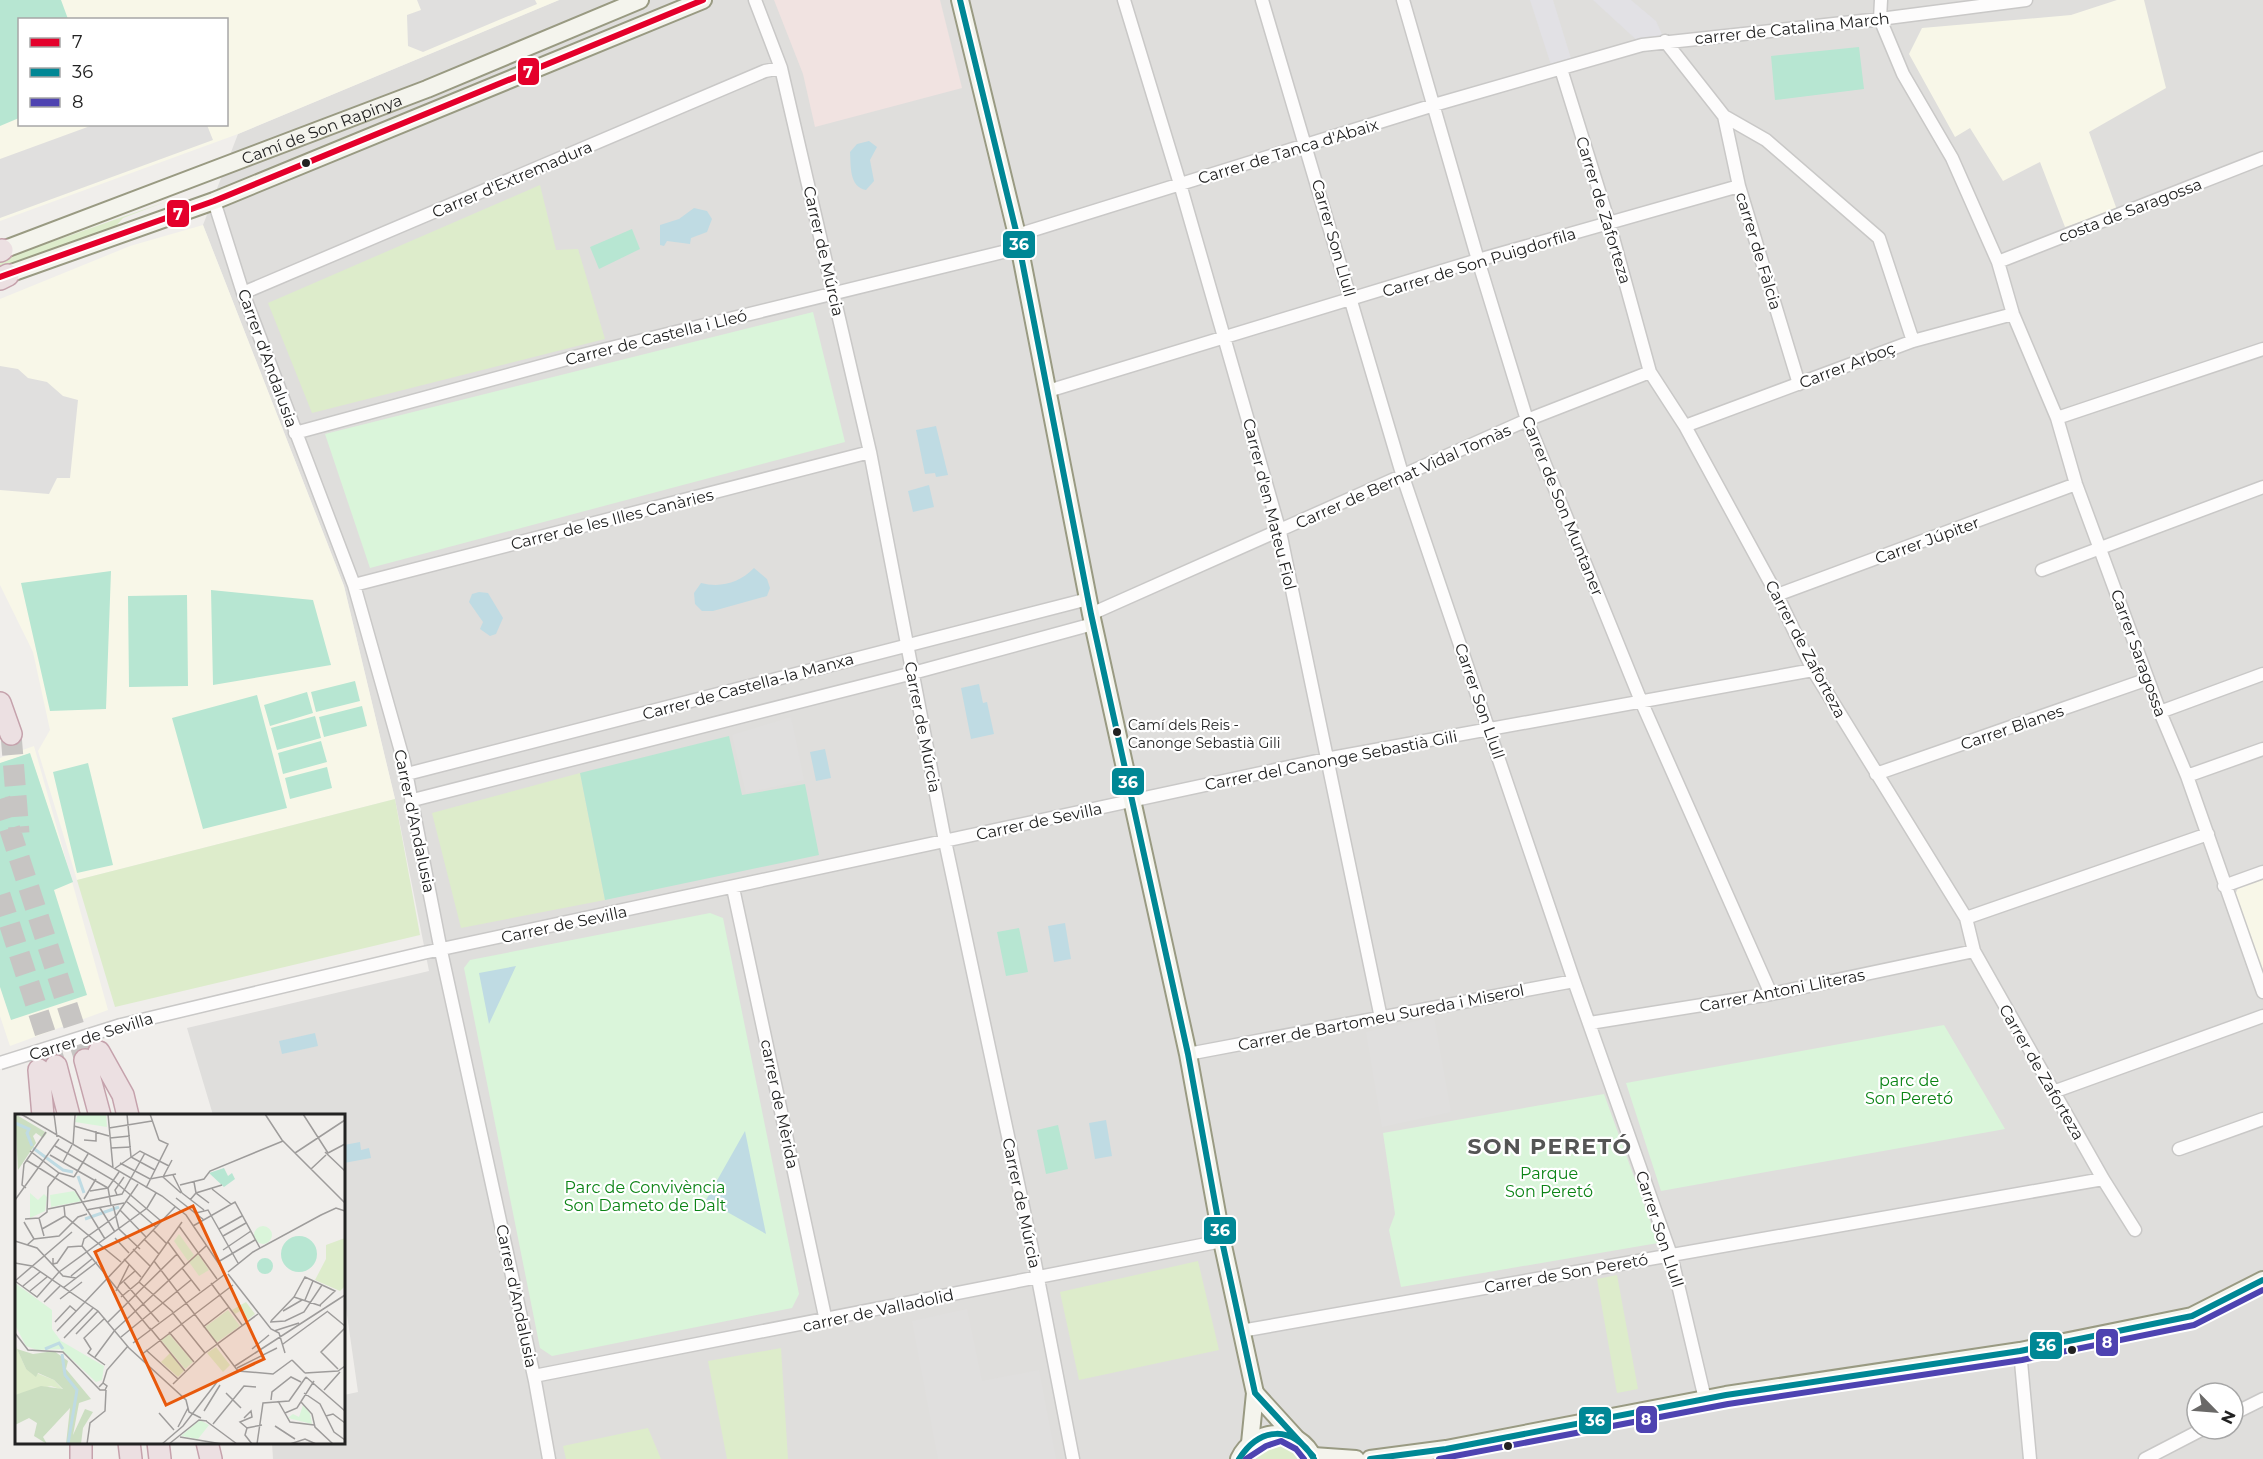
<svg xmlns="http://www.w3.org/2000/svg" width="2263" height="1459" font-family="Montserrat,sans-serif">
  <rect width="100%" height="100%" fill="#f0eeeb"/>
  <path fill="#dfdedc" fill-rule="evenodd" d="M559 0H2263V1459H273L272 1443 344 1442V1395L358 1392 344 1294V1116L213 1115 187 1028 429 971 395 799 344 586 203 225 238 134ZM2197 1393H2233V1429H2197Z"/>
  <path fill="#f1e3e1" d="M774 0H940L962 88 815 127 803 74Z"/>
  <path fill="#f8f7e8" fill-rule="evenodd" d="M0 0H559L238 134 0 221ZM20 20H226V124H20Z
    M2117 0H2144L2166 88 2089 132 2117 210 2065 227 2040 162 2003 181 1970 128 1955 137 1909 54 1922 28 2071 15Z
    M203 225 344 586 395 799 77 880 38 751 50 730 33 652 0 585V299L130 246Z
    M34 746 108 1010 10 1046 0 1016V758Z
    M2263 879V973L2235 895 2238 888Z"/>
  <path fill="#ddeccb" d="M540 185 556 250 578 249 605 339 312 413 268 303Z
    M168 201 123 218 116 226 0 269V260Z
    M580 773 605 900 461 928 432 813Z
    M395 799 420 935 115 1007 77 880Z
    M1198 1261 1219 1350 1079 1380 1060 1292Z
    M1617 1275 1638 1389 1617 1393 1597 1279Z
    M781 1348 788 1459H727L708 1361Z
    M648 1428 661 1459H566L563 1446Z
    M1278 1443 1299 1451 1306 1459H1250L1258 1449Z"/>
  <path fill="#daf5da" d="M813 312 845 442 370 568 325 434Z
    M710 913 723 918 799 1294 792 1308 552 1356 540 1348 464 968 470 960Z
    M1944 1025 2005 1129 1661 1191 1626 1083Z
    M1604 1094 1658 1243 1401 1287 1389 1230 1395 1214 1383 1133Z"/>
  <path fill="#b7e6d2" d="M0 0H61L68 19 20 20 19 118 0 126Z
    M1859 47 1864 89 1775 100 1771 56Z
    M632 229 640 249 599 269 590 247Z
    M111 571 106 709 50 711 21 583Z
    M211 590 313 600 331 665 213 685Z
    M187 595 188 686 129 687 128 596Z
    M355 681 360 701 316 712 311 692Z
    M307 692 313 713 270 726 264 705Z
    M257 695 287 808 203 829 172 718Z
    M362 706 367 726 324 737 319 717Z
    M315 716 321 738 277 750 271 728Z
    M729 736 742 795 805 784 819 855 605 900 580 773Z
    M321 741 327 762 283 774 278 753Z
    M30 753 73 882 54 890 87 995 11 1020 0 987V763Z
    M88 763 113 865 77 873 53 772Z
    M327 767 332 788 290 799 285 778Z
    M1019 928 1028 972 1006 976 997 932Z
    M1058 1125 1068 1169 1046 1174 1037 1130Z"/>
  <path fill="#e0dfde" d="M417 0H535L537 4 423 52 408 46 407 15 421 10Z
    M93 125H207L213 140 0 218V159Z
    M0 366 18 369 28 378 47 382 63 396 78 400 70 478H57L49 494 0 490Z
    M791 717 804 780 746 793 732 735Z
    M1434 1017 1451 1112 1382 1127 1366 1032Z
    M967 1309 982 1381 1039 1370 1056 1459H938L912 1321Z"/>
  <path fill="#e2e1e5" d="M1530 0H1553L1573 65 1553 71Z
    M1593 0H1631L1656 21 1665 41 1642 45Z"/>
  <path fill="#bfdbe3" d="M869 141 877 147 870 160 874 181 866 190C849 187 851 166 850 152L857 144Z
    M694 208 707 211 712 219 707 232 691 238 690 244 667 241 664 246 660 245V225L679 219Z
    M936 426 948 475 936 477 935 473 925 474 916 430Z
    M929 485 934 507 913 512 908 491Z
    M754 568 767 579 770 588 767 596 713 611H702L695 604 694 593 701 583C721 588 739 583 754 568Z
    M479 592 488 593 503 618 496 634 490 636 480 629 483 622 469 602 472 594Z
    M979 684 983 703 987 702 994 734 971 739 961 688Z
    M825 749 831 778 816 781 810 752Z
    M1065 923 1071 959 1054 962 1048 926Z
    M516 966 489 1024 479 973Z
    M315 1033 318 1046 282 1054 279 1041Z
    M1106 1120 1112 1156 1095 1159 1089 1123Z
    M745 1131 766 1234 706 1200Z
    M360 1142 361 1150 369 1148 371 1158 344 1163V1145Z"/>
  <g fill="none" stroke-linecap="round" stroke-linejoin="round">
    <path stroke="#c7c5c3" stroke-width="21" stroke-dasharray="21 10" stroke-linecap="butt" d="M11 734 19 833
      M0 799 85 1060
      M0 895 56 1066"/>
    <defs>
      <path id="street" d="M755 0 781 68 870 452 945 841 1034 1258 1073 1459
        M1124 0 1180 184 1280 532 1381 1018
        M1262 0 1403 477 1574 981 1671 1255 1705 1399
        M1403 0 1478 260 1527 420 1641 701 1771 994
        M1881 0 1880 19 1903 74 1952 158 1998 262 2013 314 2057 418 2076 484 2160 712 2187 776 2263 992
        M1665 41 1724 116 1766 140 1879 238 1913 341
        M1561 69 1609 223 1650 372 1685 426 1777 595 1813 670 1966 918 1974 951 2103 1179 2135 1230
        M1724 116 1739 186 1799 384
        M214 201 243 293 354 585 404 762 441 951 535 1381 549 1459
        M1017 235 1434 105 1642 45 1880 19 2026 0
        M1998 262 2263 158
        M243 293 765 71 781 68
        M1048 391 1478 260 1739 186
        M2057 418 2263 349
        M1685 426 1913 341 2013 314
        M295 433 578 356 1019 248
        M2042 570 2263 487
        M354 585 870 452
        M1777 595 2076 484
        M1091 614 1527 420 1650 372
        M2160 712 2263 674
        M407 774 1088 599
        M1876 774 2148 679
        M2187 776 2263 749
        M413 800 913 673 1093 624
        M2224 886 2263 872
        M733 888 826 1321
        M1966 918 2208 834
        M1590 1023 1771 994 1974 951
        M121 1025 423 953 1326 759 1813 670
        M1188 1054 1574 981
        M2053 1092 2263 1016
        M2179 1149 2263 1119
        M1241 1331 2103 1179
        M2020 1351 2030 1459
        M534 1376 1222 1241
        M2233 1414 2263 1399
        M2145 1459 2203 1429"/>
      <g id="secondary">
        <path d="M960 0 1017 235 1091 614 1188 1054 1222 1241 1255 1393 1250 1443"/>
        <path id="s1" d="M0 251 427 89 640 0"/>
        <path d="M0 277 214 201 703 0"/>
        <path d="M1255 1393 1295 1437"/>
        <path d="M1313 1456 1356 1459"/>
        <path d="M1239 1459C1254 1427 1299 1424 1314 1459"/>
        <path d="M1370 1459 1446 1449 1726 1395 2020 1351 2192 1316 2263 1280"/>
      </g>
      <path id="highway" d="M0 251 2 250
        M0 279 8 275
        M0 703 11 734
        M99 1052 123 1095 128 1116
        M85 1060 100 1116
        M56 1066 69 1116
        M39 1070 43 1116
        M129 1442 131 1459
        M158 1442 160 1459
        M207 1442 211 1459
        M81 1459V1442"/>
    </defs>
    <use href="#street" stroke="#c9c8c7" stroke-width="15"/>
    <use href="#secondary" stroke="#999a82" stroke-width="20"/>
    <use href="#highway" stroke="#c5a2ac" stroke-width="24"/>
    <use href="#street" stroke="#fdfcfc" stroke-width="12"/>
    <use href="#secondary" stroke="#f4f4ed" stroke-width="16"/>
    <use href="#highway" stroke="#ece0e2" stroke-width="21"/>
    <defs>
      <path id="street-bridge" d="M0 1063 121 1025"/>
    </defs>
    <use href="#street-bridge" stroke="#c9c8c7" stroke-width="15" stroke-linecap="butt"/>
    <use href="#street-bridge" stroke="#fdfcfc" stroke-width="12"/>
    <defs>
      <path id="bus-1" d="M0 277 214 201 703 0"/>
      <path id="bus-2" d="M960 0 1017 235 1091 614 1188 1054 1222 1241 1255 1393 1313 1456
        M1239 1459C1260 1426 1293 1425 1314 1459
        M1370 1459 1446 1449 1726 1395 2020 1351 2192 1316 2263 1280"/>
      <path id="bus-3" d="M1246 1459 1266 1446 1281 1441 1296 1449 1304 1459
        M1439 1459 1728 1404 2022 1360 2194 1325 2263 1290"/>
    </defs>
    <use href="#bus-1" stroke="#fff" stroke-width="10"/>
    <use href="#bus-2" stroke="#fff" stroke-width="10"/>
    <use href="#bus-3" stroke="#fff" stroke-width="10"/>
    <use href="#bus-1" stroke="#e4002b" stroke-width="6"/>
    <use href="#bus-2" stroke="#008795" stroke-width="6"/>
    <use href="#bus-3" stroke="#4e43b1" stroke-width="6"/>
  </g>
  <g fill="#222" stroke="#fff" stroke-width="2">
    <circle cx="306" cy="163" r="5"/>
    <circle cx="1117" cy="732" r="5"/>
    <circle cx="2072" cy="1350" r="5"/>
    <circle cx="1508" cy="1446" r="5"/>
  </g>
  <g text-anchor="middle" stroke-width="4.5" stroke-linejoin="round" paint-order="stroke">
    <g font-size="14" fill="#222" stroke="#fff" text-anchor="start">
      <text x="1128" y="730">Camí dels Reis -<tspan x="1128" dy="18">Canonge Sebastià Gili</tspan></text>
    </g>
    <g font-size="16" fill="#222" stroke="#fff">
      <text transform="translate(1792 28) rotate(-6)" y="6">carrer de Catalina March</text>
      <text dy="6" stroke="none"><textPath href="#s1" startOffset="344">Camí de Son Rapinya</textPath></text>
      <text transform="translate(1288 151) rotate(-17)" y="6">Carrer de Tanca d'Abaix</text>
      <text transform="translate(512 179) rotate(-23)" y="6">Carrer d'Extremadura</text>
      <text transform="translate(1604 210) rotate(73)" y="6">Carrer de Zaforteza</text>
      <text transform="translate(2130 210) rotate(-21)" y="6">costa de Saragossa</text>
      <text transform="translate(1334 238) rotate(74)" y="6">Carrer Son Llull</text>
      <text transform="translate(824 251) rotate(77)" y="6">Carrer de Múrcia</text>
      <text transform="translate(1759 251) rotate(73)" y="6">carrer de Fàlcia</text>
      <text transform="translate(1479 262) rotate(-17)" y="6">Carrer de Son Puigdorfila</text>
      <text transform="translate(656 337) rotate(-14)" y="6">Carrer de Castella i Lleó</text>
      <text transform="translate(268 358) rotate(70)" y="6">Carrer d'Andalusia</text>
      <text transform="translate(1847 365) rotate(-21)" y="6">Carrer Arboç</text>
      <text transform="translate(1403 476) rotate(-24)" y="6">Carrer de Bernat Vidal Tomàs</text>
      <text transform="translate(1270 504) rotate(76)" y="6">Carrer d'en Mateu Fiol</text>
      <text transform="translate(1563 506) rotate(68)" y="6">Carrer de Son Muntaner</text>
      <text transform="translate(612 519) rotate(-14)" y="6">Carrer de les Illes Canàries</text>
      <text transform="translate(1927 540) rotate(-20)" y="6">Carrer Júpiter</text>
      <text transform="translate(1806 649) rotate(62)" y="6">Carrer de Zaforteza</text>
      <text transform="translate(2139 653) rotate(70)" y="6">Carrer Saragossa</text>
      <text transform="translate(748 686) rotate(-15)" y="6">Carrer de Castella-la Manxa</text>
      <text transform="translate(1480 701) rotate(71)" y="6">Carrer Son Llull</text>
      <text transform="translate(923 727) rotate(79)" y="6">Carrer de Múrcia</text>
      <text transform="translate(2012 727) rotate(-19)" y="6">Carrer Blanes</text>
      <text transform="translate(1331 760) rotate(-11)" y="6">Carrer del Canonge Sebastià Gili</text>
      <text transform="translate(415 821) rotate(78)" y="6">Carrer d'Andalusia</text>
      <text transform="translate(1039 821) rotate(-12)" y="6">Carrer de Sevilla</text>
      <text transform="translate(564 924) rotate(-12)" y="6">Carrer de Sevilla</text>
      <text transform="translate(1782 990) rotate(-11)" y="6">Carrer Antoni Lliteras</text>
      <text transform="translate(1381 1017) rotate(-11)" y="6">Carrer de Bartomeu Sureda i Miserol</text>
      <text transform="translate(91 1036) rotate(-17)" y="6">Carrer de Sevilla</text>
      <text transform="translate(2042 1072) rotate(60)" y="6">Carrer de Zaforteza</text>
      <text transform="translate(780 1104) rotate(78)" y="6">carrer de Mèrida</text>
      <text transform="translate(1022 1203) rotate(78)" y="6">Carrer de Múrcia</text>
      <text transform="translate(1660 1229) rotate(72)" y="6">Carrer Son Llull</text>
      <text transform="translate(1566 1273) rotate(-10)" y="6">Carrer de Son Peretó</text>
      <text transform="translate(517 1296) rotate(78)" y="6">Carrer d'Andalusia</text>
      <text transform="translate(878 1310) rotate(-12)" y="6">carrer de Valladolid</text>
    </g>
    <g font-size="16" fill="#0c8416" stroke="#fff">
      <text x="1909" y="1086">parc de<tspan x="1909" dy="18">Son Peretó</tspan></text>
      <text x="1549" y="1179">Parque<tspan x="1549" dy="18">Son Peretó</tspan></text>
      <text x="645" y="1193">Parc de Convivència<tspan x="645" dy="18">Son Dameto de Dalt</tspan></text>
    </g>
    <g font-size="22" font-weight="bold" letter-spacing="1.5" fill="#555" stroke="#fff">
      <text x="1550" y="1154">SON PERETÓ</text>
    </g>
  </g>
  <g transform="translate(15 1114)">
    <rect width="330" height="330" fill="#f0eeeb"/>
    <path d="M330 124V172L325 177 300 166 311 145V131ZM231 188 240 200 231 207 227 196 220 200 217 196ZM0 230 11 255 39 266 48 276 36 272 0 281ZM201 233 215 251 208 258 192 239ZM155 239 169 257 163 263 146 248Z" fill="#ddeccb"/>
    <path d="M0 0 32 19 28 24 21 19 18 22 21 29 3 56ZM2 235 18 240 39 237 53 247 51 255 76 285 64 289 58 321 70 295 78 298 68 314 66 330H51L55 294 28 323 32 330 19 322 22 309 14 304 0 311V281L26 272 48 275 39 266 23 259 21 263 11 255Z" fill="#cbdec1"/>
    <path d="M91 0 92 13 60 8 63 0ZM59 77 67 87 36 93 35 81ZM15 79 23 86 29 80 32 83 30 97 15 104ZM239 121a9 9 0 1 1 18 0a9 9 0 1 1-18 0ZM164 120 179 141 173 147 159 127ZM183 140 194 156 184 162 174 148ZM0 169 37 196V215L46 227 89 252 87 266 81 268 46 235 22 236 11 232 0 211ZM213 196 225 212 201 229 190 213ZM154 220 178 248 170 255 146 226ZM288 291 295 299 297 310 273 304 278 300 284 303ZM185 306 194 311 183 325 166 322Z" fill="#daf5da"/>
    <path d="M209 54 213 62 217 59 220 65 209 73 194 59ZM266 140a18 18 0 1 1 36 0a18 18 0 1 1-36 0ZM242 152a8 8 0 1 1 16 0a8 8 0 1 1-16 0Z" fill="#b7e6d2"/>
    <path fill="none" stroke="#bfdbe3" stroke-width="3" d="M0 9 14 15 12 19 17 32M18 34 48 56 58 58M63 62 69 79M70 105 104 93M30 235 44 229 48 235M47 240 50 261 62 276 53 330"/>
    <path fill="none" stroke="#9e9c9b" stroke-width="1.5" d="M6 0 147 82 171 101 208 156M39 0 42 23M93 0 98 54M112 0 116 43 140 56M135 0 144 26M250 0 267 26 330 89M288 0 313 39M59 12 94 22M94 14 137 7M95 24 115 22M69 26 81 27V17M58 31 60 1M40 32 98 66 146 107M96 34 116 33M15 37 44 59 59 63M310 38 330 57M280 39 330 6M313 39 330 30M35 41 93 74M11 46 60 76 90 125M48 48 57 31M105 49 135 65 161 60M99 55 125 37 154 52M296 55 311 41M158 61 167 79M59 63 73 40M148 63 166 79M148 63 157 46M179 68 181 79 194 89M123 70 101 102 69 125 67 132 135 215M165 71 189 65 195 57 268 27M11 74 7 71 9 50 31 18M131 74 153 30 144 26M197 75 216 90M75 77 93 74M167 79 189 96M102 81 100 76 109 63M161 84 189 106M69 85 81 65M0 86 44 25M175 86 181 79 207 71M111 87 141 113M96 91 93 74 104 58M98 91 104 115 125 135M49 92 50 102 106 148M85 94 100 118M33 95 107 80 130 39M71 96 109 89M105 96 131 123M181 99 193 96 223 149M24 104 29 122M10 105 24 104 32 98 33 73 44 59M9 108 19 125M164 112 202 165M178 112 220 88 245 134M27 115 50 102M204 115 227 102M138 116 151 129M208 122 231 109M100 124 114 139M129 125 144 140M0 127 22 134 48 162 61 164M153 128 170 151M12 131 19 125 44 122 63 103 72 100M118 135 135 152M208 136 236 117M38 144V150L42 149 53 133 67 132M109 145 126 163M139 147 223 257 258 260 277 246M203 148 240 126M0 149 17 152 83 197 114 234 171 286 174 298 186 304M167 154 185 177M213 158 238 138 306 101 321 94 330 97M213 160 256 215 264 219 270 239M56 162 78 144M0 167 22 183 44 158 132 94 141 79M0 167 57 118M109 168 144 208M124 168 158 198M196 169 227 211M104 171 120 157M8 172 25 158M48 174 82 148M15 177 32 163M101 177 114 151M106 183 124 168 167 108M279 183 290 163 320 177 305 191M279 183 306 192M45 185 67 168M290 186 298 167M29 188 45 172M69 189 160 93M268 197 287 186M157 198 190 239M313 198 330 212M90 204 69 224 76 235 73 239 90 251M256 207 279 183M40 208 55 192 61 197M93 208 162 140M255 208 270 207 289 198 307 171M188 213 214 193M135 214 170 257M100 216 191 132M42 217 69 189M259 217 284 209M154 218 179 248M0 219 13 236 48 238 85 276H90L92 272 88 269 84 273M61 220 83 197M106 223 176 166M49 224 78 194M118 229 209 161M268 230 313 197M237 235 254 221M131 236 163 265M126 241 218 171M80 243 100 216M277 246 290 259M220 252 330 181M222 254 262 234M323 255 306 238 330 214M290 259 323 257 330 252M291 263 330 297M88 269 92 256 113 232M158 270 190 239 243 200M309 276 325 258M211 279 226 294M289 279 305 290 319 318 330 326M256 286 257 278 276 263 286 268M263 287 275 308 299 311M286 288 297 300 300 313 318 330M189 297 205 271M144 299 159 316M270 299 282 294 299 267M311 302 318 300 330 309M229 304 236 297 237 303 225 308 232 314M191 307 222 330M198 310 229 272 241 273M260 312 280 325M163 313 173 294M165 323 207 330M72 330 75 309 90 297 91 276M147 330 168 312 202 268M154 330 184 306 192 307M237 330 230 321 232 314 247 311M242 330 248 289 274 287 291 263M275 330 290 325 301 330"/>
    <path fill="#e8590c" fill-opacity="0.15" stroke="#e8590c" stroke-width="3" d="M178 92 249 245 151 291 80 138Z"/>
    <rect width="330" height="330" fill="none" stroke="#222" stroke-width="3"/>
  </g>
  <g stroke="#fff" stroke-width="2">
    <rect x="517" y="57" width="23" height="29" rx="6" fill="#e4002b"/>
    <rect x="166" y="199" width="24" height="29" rx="6" fill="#e4002b"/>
    <rect x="1002" y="230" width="34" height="29" rx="6" fill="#008795"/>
    <rect x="1111" y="767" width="34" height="29" rx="6" fill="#008795"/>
    <rect x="1203" y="1216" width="34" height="29" rx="6" fill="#008795"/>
    <rect x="2095" y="1328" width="24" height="29" rx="6" fill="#4e43b1"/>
    <rect x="2029" y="1331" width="34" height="29" rx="6" fill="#008795"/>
    <rect x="1635" y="1405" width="23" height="29" rx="6" fill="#4e43b1"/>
    <rect x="1578" y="1406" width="34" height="29" rx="6" fill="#008795"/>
  </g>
  <g font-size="16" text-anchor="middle" font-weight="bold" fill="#fff">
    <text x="528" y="78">7</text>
    <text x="178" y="220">7</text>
    <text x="1019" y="250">36</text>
    <text x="1128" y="788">36</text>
    <text x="1220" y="1236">36</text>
    <text x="2107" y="1348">8</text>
    <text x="2046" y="1351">36</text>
    <text x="1646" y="1425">8</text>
    <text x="1595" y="1426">36</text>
  </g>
  <rect x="18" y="18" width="210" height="108" fill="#ffffff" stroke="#a7a7a7" stroke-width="1.5"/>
  <rect x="30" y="38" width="30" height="9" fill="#e4002b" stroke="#a7a7a7" stroke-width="1.5"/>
  <text x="72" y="48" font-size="18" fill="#222222">7</text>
  <rect x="30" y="68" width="30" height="9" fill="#008795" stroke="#a7a7a7" stroke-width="1.5"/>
  <text x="72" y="78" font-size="18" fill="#222222">36</text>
  <rect x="30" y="98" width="30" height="9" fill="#4e43b1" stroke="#a7a7a7" stroke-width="1.5"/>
  <text x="72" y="108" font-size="18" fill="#222222">8</text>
  <g transform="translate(2215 1411) rotate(115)"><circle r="28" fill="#ffffff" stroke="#a7a7a7" stroke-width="1.5"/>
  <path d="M0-4.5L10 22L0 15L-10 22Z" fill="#6a6968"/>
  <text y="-9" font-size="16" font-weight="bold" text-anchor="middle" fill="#222222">N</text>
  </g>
</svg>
